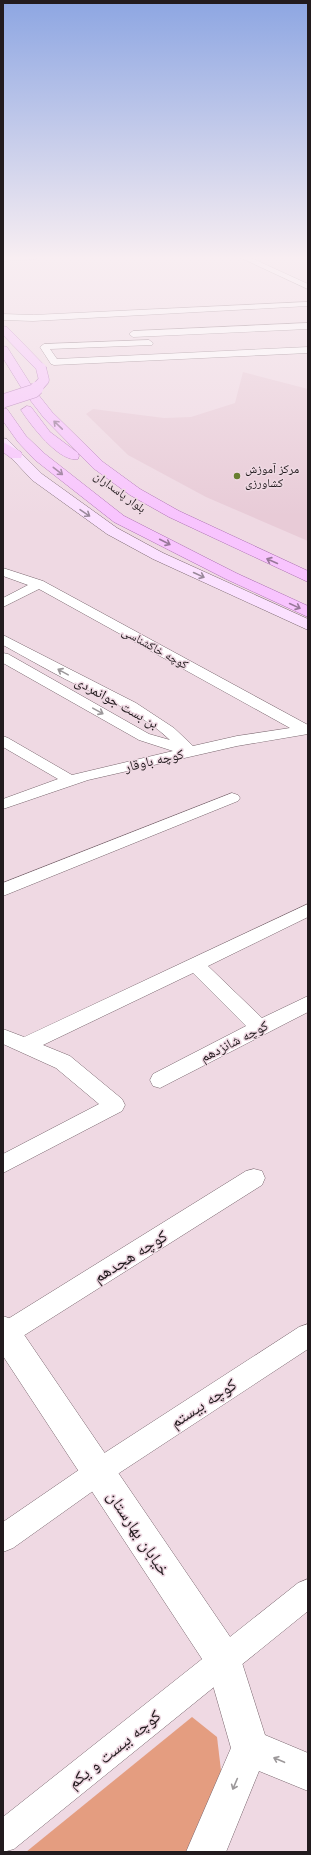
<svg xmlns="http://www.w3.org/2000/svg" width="311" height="1855" font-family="Quicksand,'Noto Naskh Arabic',sans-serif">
  <rect width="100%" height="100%" fill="#efd9e3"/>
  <path fill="#e8cbd7" d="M243 372 308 389V541L206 497 128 455 86 414 93 409 164 418 191 417 235 403Z"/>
  <path fill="#e49d80" d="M192 1717 217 1737 222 1779 192 1852H26Z"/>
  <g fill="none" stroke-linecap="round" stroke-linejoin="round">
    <defs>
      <path id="minor" d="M237 256H247L308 284V289Z
        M308 302V306L33 321 3 320V314L33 315Z
        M308 323V329L133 337 129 334 133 331Z
        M149 340 153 343 152 345 50 349 57 359 308 347V353L54 365 51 364 40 347 44 344Z
        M3 568 43 581 308 725V734L237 746 88 780 3 809V799L58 779 3 747V736L8 738 72 775 173 751 139 740 3 663V653L8 654 149 734 170 740C142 713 99 696 65 679 44 668 23 656 3 645V635L136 703 174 728 193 746 237 736 290 728 39 589 3 607V598L28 585 3 576Z
        M232 793 238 795 240 798 238 801 3 896V883Z
        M308 904V917L208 966 262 1018 308 996V1012L160 1088 153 1086 150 1080 153 1074 246 1026 193 973 43 1045 70 1056 122 1099 125 1105 122 1111 3 1173V1154L99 1104 56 1068 3 1044V1029L24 1037Z
        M254 1169 262 1171 265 1178 262 1185 12 1343 3 1346V1322L246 1171Z
        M308 1324V1349L107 1481 13 1548 3 1552V1522L89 1463 299 1327Z
        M308 1579V1611L14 1849 3 1852V1817L298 1583Z"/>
      <path id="tertiary" d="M3 1316 14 1320 237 1647 265 1735 308 1753V1791L259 1771 226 1852H186L231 1748 208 1668 3 1356Z"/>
      <path id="secondary" d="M3 256H41L36 259 3 261Z
        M299 256H308V259L301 258Z
        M3 438 7 439 42 474 117 528 163 553 308 619V630L153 559 107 534 32 480 3 449Z"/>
      <path id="primary" d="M3 326 7 327 45 366 47 368 45 370H37L3 335Z
        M3 346 7 347 33 388 52 412 103 462 140 489 179 511 308 571V582L169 517 130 495 93 468 44 418 24 392 3 358Z
        M27 406 31 407 50 432 78 453 79 456 78 459C59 463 30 424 21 410Z
        M3 408 7 409 26 436 45 454 124 516 236 573 308 606V617L226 579 114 522 35 460 18 442 3 421Z
        M3 442 21 452 22 455 21 458H11L3 452Z"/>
    </defs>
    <use href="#minor" stroke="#79666e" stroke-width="1"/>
    <use href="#tertiary" stroke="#79666e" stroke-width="1"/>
    <use href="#secondary" stroke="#79666e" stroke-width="1"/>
    <use href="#primary" stroke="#aa6fb0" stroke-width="1"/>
    <use href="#minor" fill="#fff" fill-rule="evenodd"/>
    <use href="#tertiary" fill="#fff" fill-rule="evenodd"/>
    <use href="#secondary" fill="#fbe1ff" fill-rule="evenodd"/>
    <use href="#primary" fill="#f8c4fe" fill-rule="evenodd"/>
    <defs>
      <path id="primary-bridge-far1" d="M36 389 44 380 41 368"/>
      <path id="primary-bridge" d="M3 401 34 391 37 388"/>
    </defs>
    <use href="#primary-bridge-far1" stroke="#aa6fb0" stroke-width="11" stroke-linecap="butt"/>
    <use href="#primary-bridge" stroke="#aa6fb0" stroke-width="14" stroke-linecap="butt"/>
    <use href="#primary-bridge-far1" stroke="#f8c4fe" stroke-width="10"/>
    <use href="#primary-bridge" stroke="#f8c4fe" stroke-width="13"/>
  </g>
  <defs><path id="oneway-shaft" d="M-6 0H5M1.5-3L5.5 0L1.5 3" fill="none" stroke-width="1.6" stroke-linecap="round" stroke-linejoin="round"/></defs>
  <g stroke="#987899">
    <use href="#oneway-shaft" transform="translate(58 425) rotate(-136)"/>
    <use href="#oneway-shaft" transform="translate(58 471) rotate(38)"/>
    <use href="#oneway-shaft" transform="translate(165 542) rotate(27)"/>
    <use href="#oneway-shaft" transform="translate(272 561) rotate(-156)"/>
    <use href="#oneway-shaft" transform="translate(295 606) rotate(25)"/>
  </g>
  <g stroke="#99889a">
    <use href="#oneway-shaft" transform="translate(85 513) rotate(34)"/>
    <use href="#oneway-shaft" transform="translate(199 575) rotate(25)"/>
  </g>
  <g stroke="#9c989a">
    <use href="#oneway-shaft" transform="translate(63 672) rotate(-151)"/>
    <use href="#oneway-shaft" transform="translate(98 711) rotate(29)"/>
    <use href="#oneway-shaft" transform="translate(279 1760) rotate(-157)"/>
    <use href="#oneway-shaft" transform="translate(235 1784) rotate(113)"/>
  </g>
  <linearGradient id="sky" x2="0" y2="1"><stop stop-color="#8da6e2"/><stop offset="0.5" stop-color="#f8eef2"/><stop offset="1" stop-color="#f8eef2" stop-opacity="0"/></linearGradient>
  <rect width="311" height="516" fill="url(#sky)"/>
  <circle fill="#687e30" stroke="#efd9e3" stroke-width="1.5" cx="237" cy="476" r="4"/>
  <g text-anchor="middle" stroke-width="3" stroke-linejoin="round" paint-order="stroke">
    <g font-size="12" fill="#221b1e" stroke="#efd9e3" text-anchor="start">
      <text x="245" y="473">مرکز آموزش<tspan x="245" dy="14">کشاورزی</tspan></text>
    </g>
    <g font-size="12" fill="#221b1e" stroke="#efd9e3">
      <text transform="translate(120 492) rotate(36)" y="4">بلوار پاسداران</text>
      <text transform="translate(155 648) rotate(29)" y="4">کوچه خاکشناسی</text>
    </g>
    <g font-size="14" fill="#221b1e" stroke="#efd9e3">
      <text transform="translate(117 702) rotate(29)" y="5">بن بست جوانمردی</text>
      <text transform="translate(154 760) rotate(-13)" y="5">کوچه باوقار</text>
      <text transform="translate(234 1041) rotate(-27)" y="5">کوچه شانزدهم</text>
    </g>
    <g font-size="17" fill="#221b1e" stroke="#efd9e3">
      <text transform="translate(130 1256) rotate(-32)" y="6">کوچه هجدهم</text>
      <text transform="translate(203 1403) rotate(-33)" y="6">کوچه بیستم</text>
      <text transform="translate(139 1533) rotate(56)" y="6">خیابان بهارستان</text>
      <text transform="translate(114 1749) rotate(-39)" y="6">کوچه بیست و یکم</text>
    </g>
  </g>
  <rect width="311" height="1855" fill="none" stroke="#221b1e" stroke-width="8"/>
</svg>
